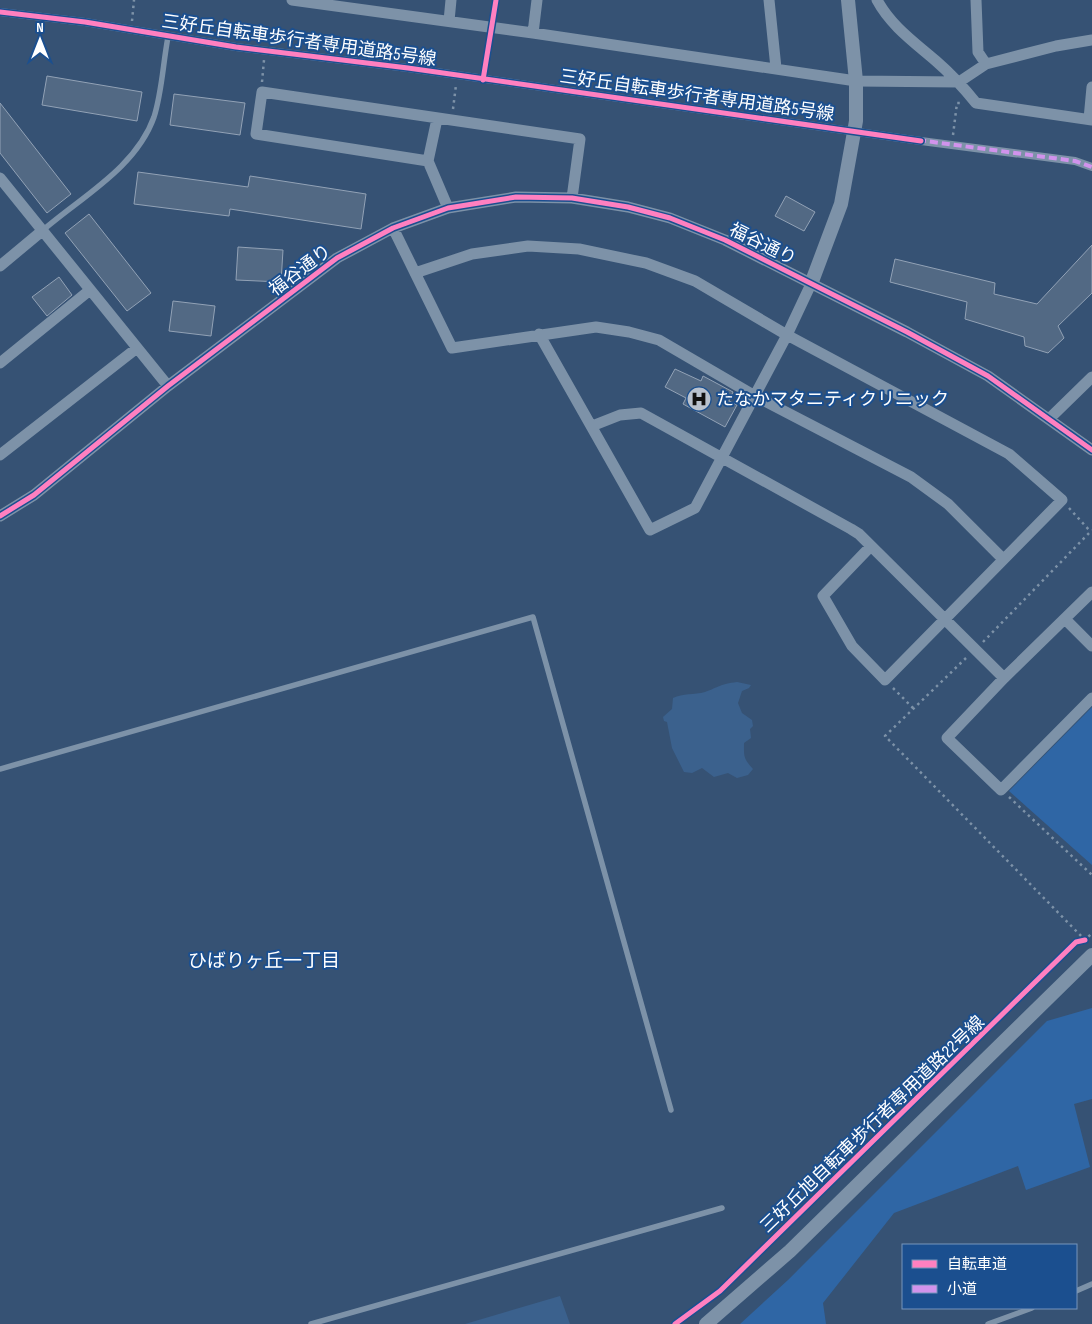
<svg xmlns="http://www.w3.org/2000/svg" width="1092" height="1324" font-family="'Sofia Sans Condensed','Noto Sans JP',sans-serif">
  <rect width="100%" height="100%" fill="#365274"/>
  <path fill="#2f66a5" d="M1092 707V865L1009 791Z
    M1092 1008V1099L1074 1104 1090 1167 1026 1190 1018 1166 894 1213 823 1303 826 1324H740L788 1280 1047 1021Z"/>
  <path fill="#3b618d" d="M737 682 751 685 749 688 742 691 738 703 742 713 752 720 753 726 750 729 751 738 744 743C744 756 743 758 753 769L748 775 737 778 728 773 714 777 702 768 692 773 684 772 672 748 667 722 664 721 663 717 672 709 673 698C683 693 694 695 705 692 719 687 720 684 737 682Z
    M560 1296 570 1324H465Z"/>
  <path fill="#526984" stroke="#92a2b6" d="M47 76 142 92 137 121 42 105Z
    M174 94 245 103 240 135 170 125Z
    M0 103 71 194 47 213 0 153Z
    M138 172 248 187 250 176 366 194 361 229 230 209 229 216 134 204Z
    M786 196 815 212 804 231 775 216Z
    M89 214 151 293 127 311 65 233Z
    M1092 245V293L1058 326 1064 338 1048 353 1025 346 1024 337 965 319 967 302 890 282 895 259 995 283 994 294 1037 304Z
    M238 247 283 250 281 282 236 280Z
    M59 277 72 295 47 316 32 297Z
    M173 301 215 306 211 336 169 331Z
    M675 369 701 381 703 376 733 392 729 401 737 405 725 427 683 404 686 398 665 387Z"/>
  <g fill="none" stroke-linecap="round" stroke-linejoin="round">
    <path stroke="#7d92a8" stroke-width="2.5" stroke-dasharray="2.5 4" stroke-linecap="butt" d="M494 17 496 0
      M132 21 134 0
      M485 69 490 40
      M262 82 264 60
      M453 109 456 85
      M953 135 957 103H962
      M1069 508 1090 531
      M983 642 1092 530
      M966 658 885 736 1085 940 1092 933
      M893 688 913 708
      M1009 797 1092 875
      M675 1324 720 1291 1076 942 1085 940"/>
    <path stroke="#7d92a8" stroke-width="5.5" d="M42 231C81 197 136 168 154 117 162 92 163 63 168 37
      M0 769 533 617 671 1110
      M1076 1291 1092 1284
      M311 1324 722 1208
      M988 1324 1032 1308"/>
    <path stroke="#7d92a8" stroke-width="8" d="M0 12 85 22 236 47 408 68 766 119
      M921 141 1075 161 1092 167"/>
    <path stroke="#7d92a8" stroke-width="11" d="M292 0 533 33 856 81 959 82 986 64 1056 46 1092 40
      M769 0 776 68
      M877 0C891 26 914 42 936 61 951 74 964 88 976 103L1092 120
      M976 0 978 52 986 64
      M449 21 451 0
      M533 33 537 0
      M1089 119 1092 87
      M428 161 437 119
      M0 178 168 386
      M448 208 428 161 256 134 262 92 580 139 572 198
      M393 228 452 348 596 327 629 332 659 340 755 396 911 477 948 504 1003 559
      M0 266 42 231
      M415 273 472 254 528 246 579 249 646 263 695 281 787 335 1009 454 1062 500 885 680 852 646 823 596 871 546
      M539 334 650 530 695 508 787 335 811 284
      M0 363 90 290
      M1050 418 1092 377
      M592 426 620 415 641 413 851 529 859 534 1004 678
      M0 455 137 348
      M0 516 34 495 168 386 337 258 393 228 448 208 516 197 572 198 628 207 670 218 725 240 907 332 988 376 1092 450
      M1092 592 1004 678 947 738 1001 790 1092 698
      M1065 619 1092 646"/>
    <path stroke="#7d92a8" stroke-width="14" d="M811 284 841 204 856 121V81L848 0
      M706 1324 790 1251 1092 955"/>
    <path stroke="#7d92a8" stroke-width="8" d="M766 119 921 141"/>
    <path stroke="#d193ec" stroke-width="4" stroke-dasharray="8 4" stroke-linecap="butt" d="M918 140 1075 161 1092 167"/>
    <defs>
      <path id="cycleway" d="M0 12 85 22 236 47 408 68 921 141
        M483 80 496 0
        M0 516 34 495 168 386 337 258 393 228 448 208 516 197 572 198 628 207 670 218 725 240 907 332 988 376 1092 450
        M675 1324 720 1291 1076 942 1085 940"/>
    </defs>
    <use href="#cycleway" stroke="#1b4f8f" stroke-width="8"/>
    <use href="#cycleway" stroke="#ff80c0" stroke-width="5"/>
  </g>
  <defs>
    <symbol id="hospital-disc" viewBox="-11 -11 22 22"><circle r="9.5" fill="#b9c2ce" stroke="#1b4f8f"/><path d="M-5-5h3v3.5h4V-5h3V5h-3V1.5h-4V5h-3Z" fill="#111"/></symbol>
  </defs>
  <g fill-rule="evenodd">
    <use href="#hospital-disc" x="685" y="385" width="28" height="28"/>
  </g>
  <g text-anchor="middle" stroke-width="4" stroke-linejoin="round" paint-order="stroke">
    <g font-size="18" fill="#fff" stroke="#1b4f8f">
      <text transform="translate(299 40) rotate(8)" y="6">三好丘自転車歩行者専用道路5号線</text>
      <text transform="translate(697 95) rotate(8)" y="6">三好丘自転車歩行者専用道路5号線</text>
      <text transform="translate(763 244) rotate(26)" y="6">福谷通り</text>
      <text transform="translate(300 270) rotate(-37)" y="6">福谷通り</text>
      <text transform="translate(872 1124) rotate(-44)" y="6">三好丘旭自転車歩行者専用道路22号線</text>
    </g>
    <g font-size="18" fill="#fff" stroke="#1b4f8f" text-anchor="start">
      <text x="716" y="405">たなかマタニティクリニック</text>
    </g>
    <g font-size="19" fill="#fff" stroke="#1b4f8f">
      <text x="264" y="967">ひばりヶ丘一丁目</text>
    </g>
  </g>
  <rect x="902" y="1244" width="175" height="65" fill="#1b4f8f" stroke="#7695bc"/>
  <rect x="912" y="1260" width="25" height="8" fill="#ff80c0" stroke="#7695bc"/>
  <text x="947" y="1269" font-size="15" fill="#ffffff">自転車道</text>
  <rect x="912" y="1285" width="25" height="8" fill="#d193ec" stroke="#7695bc"/>
  <text x="947" y="1294" font-size="15" fill="#ffffff">小道</text>
  <g transform="translate(40 40)" stroke="#1b4f8f" stroke-width="4" paint-order="stroke">
  <path d="M0-4L9 19L0 12L-9 19Z" fill="#ffffff"/>
  <text y="-8" font-size="14" font-weight="bold" text-anchor="middle" fill="#ffffff">N</text>
  </g>
</svg>
